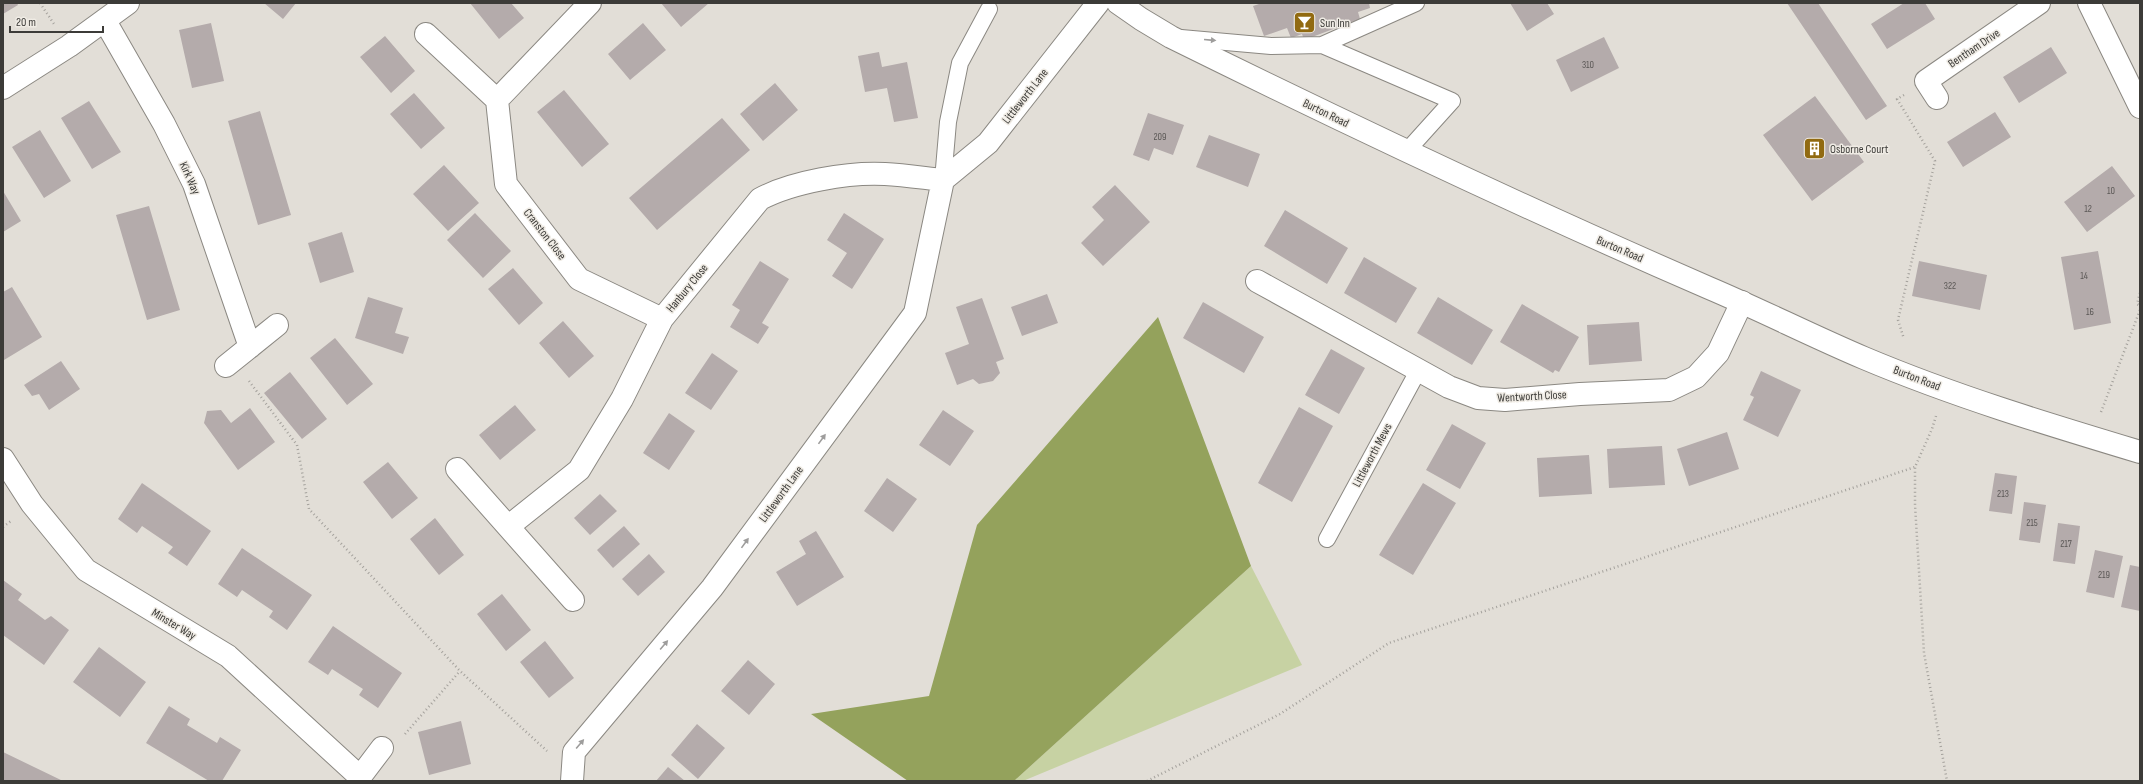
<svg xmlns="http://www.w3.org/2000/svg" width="2143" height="784" font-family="'Sofia Sans Condensed',sans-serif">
  <rect width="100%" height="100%" fill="#e2ded7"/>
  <path fill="#c7d2a3" d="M1251 566 1302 665 1023 781H1014Z"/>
  <path fill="#94a25c" d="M1158 317 1251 566 1014 781H908L811 714 929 696 977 525Z"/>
  <path fill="#b4abab" d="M3 3H17L18 5 3 14Z
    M264 3H296L283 19Z
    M470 3H511L524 18 499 39Z
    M661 3H709L681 27Z
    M1262 3H1369L1370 8 1358 12 1360 19 1304 40 1302 34 1291 38 1287 28 1264 36 1253 6Z
    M1510 3H1547L1554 14 1527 31Z
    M1787 3H1818L1887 106 1866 120Z
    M1904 3H1925L1935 19 1887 49 1871 24Z
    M211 23 224 81 192 88 179 30Z
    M643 23 666 50 630 80 608 54Z
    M385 36 415 71 391 93 360 57Z
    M1604 37 1619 68 1571 92 1556 60Z
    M2051 47 2067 73 2019 103 2003 77Z
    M879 52 882 67 907 62 918 118 894 122 887 88 865 92 858 56Z
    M775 83 798 110 763 141 740 114Z
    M564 90 609 144 582 167 537 112Z
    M414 93 445 128 421 149 390 114Z
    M1815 96 1864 162 1812 201 1763 135Z
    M89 101 121 152 92 169 61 118Z
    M260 111 291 215 258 225 228 121Z
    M1995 112 2011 137 1963 167 1947 142Z
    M1148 113 1184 125 1173 155 1154 148 1149 161 1133 155Z
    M722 118 750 150 657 230 629 198Z
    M40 130 71 181 44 198 12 147Z
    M1209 135 1260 154 1248 187 1196 167Z
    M444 165 479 203 448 231 413 194Z
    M2112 166 2135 196 2087 232 2064 202Z
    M1115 185 1150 222 1103 266 1081 243 1104 220 1092 207Z
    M3 191 21 221 3 232Z
    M149 206 180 310 147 320 116 215Z
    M1285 210 1348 248 1327 284 1264 246Z
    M475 213 511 251 483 278 447 240Z
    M844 213 884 239 852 289 832 276 847 253 827 240Z
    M342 232 354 272 320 283 308 243Z
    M2098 251 2111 323 2074 330 2061 257Z
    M1364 257 1417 288 1396 323 1344 293Z
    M760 261 789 279 762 323 769 327 758 344 730 327 740 310 732 305Z
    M1919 261 1987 275 1980 310 1912 296Z
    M513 268 543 303 519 325 488 289Z
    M12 287 42 337 4 360 3 292Z
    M1047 294 1058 323 1022 336 1011 307Z
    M368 297 403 308 395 333 409 337 403 354 355 338Z
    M1438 297 1493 330 1472 365 1417 333Z
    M982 298 1004 359 996 362 1000 373 993 381 979 384 973 379 957 385 945 353 969 344 956 307Z
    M1203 302 1264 337 1244 373 1183 338Z
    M1522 304 1579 337 1559 372 1555 370 1553 373 1500 342Z
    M563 321 594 356 569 378 539 343Z
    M1639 322 1642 361 1589 365 1587 325Z
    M335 338 373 384 347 405 310 358Z
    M1331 349 1365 368 1339 414 1305 395Z
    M712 353 738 371 711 410 685 393Z
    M61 361 80 389 49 410 39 394 32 396 24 385Z
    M1761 371 1801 390 1778 437 1743 420 1754 397 1750 395Z
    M290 372 327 419 302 439 264 393Z
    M515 405 536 430 500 460 479 435Z
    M1299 407 1333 426 1292 502 1258 483Z
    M250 408 275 442 238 470 204 423 207 411 221 410 231 423Z
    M943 410 974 431 950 466 919 445Z
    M669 413 695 431 669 470 643 453Z
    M1452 424 1486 443 1460 489 1426 470Z
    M1727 432 1739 469 1689 486 1677 449Z
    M1662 446 1665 485 1609 488 1607 449Z
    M1589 455 1592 494 1539 497 1537 458Z
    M388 462 418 498 392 519 363 482Z
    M1995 473 2017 476 2012 514 1989 511Z
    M887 478 917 499 893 532 864 511Z
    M142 483 211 531 187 566 168 553 173 547 142 526 137 533 118 519Z
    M1423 483 1456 503 1413 575 1379 555Z
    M600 494 617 511 590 535 574 518Z
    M2024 502 2046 505 2040 543 2019 540Z
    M435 518 464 555 439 575 410 539Z
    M2058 523 2080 526 2075 564 2053 561Z
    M624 526 640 544 613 568 597 550Z
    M816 531 844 577 797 606 776 572 806 554 799 541Z
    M242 548 312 595 287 630 269 617 273 611 242 590 237 597 218 584Z
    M2095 550 2123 556 2114 598 2086 592Z
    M649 554 665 572 638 596 622 579Z
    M2130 565 2140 567V611L2121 607Z
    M3 580 22 594 18 600 45 620 51 616 69 630 44 665 3 635Z
    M502 594 531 630 506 651 477 614Z
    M333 626 402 673 378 708 359 695 363 689 332 669 328 675 308 662Z
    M545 641 574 678 549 698 520 662Z
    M99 647 146 682 120 717 73 682Z
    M748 660 775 684 749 715 721 691Z
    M169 706 190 719 187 725 217 743 220 737 241 750 222 781H209L146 743Z
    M461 721 471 764 429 775 418 732Z
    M697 724 725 748 698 779 671 755Z
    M3 752 34 767 63 781H3Z
    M668 767 685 781H656Z"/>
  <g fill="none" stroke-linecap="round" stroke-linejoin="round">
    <defs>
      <path id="lane" d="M1181 38 1271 46 1322 45 1416 3
        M1322 45 1452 101 1406 152
        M943 180 948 122 960 63 989 9
        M1327 539 1418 371"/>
      <path id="street" d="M590 3 497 100 506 184 579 279 662 319
        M2089 3 2140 107
        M105 21 164 124 194 184 250 347
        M426 34 497 100
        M3 88 69 46 128 3
        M1937 98 1926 81 2039 3
        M1257 281 1449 387 1478 398 1505 400 1580 394 1669 390 1696 377 1718 353 1742 302
        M226 366 277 325
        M3 459 32 504 86 570 228 656 360 777
        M457 469 573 600
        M509 526 579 470 622 399 662 319 760 199C792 182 848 172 885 174 904 175 924 178 943 180
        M357 781 382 748
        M572 781 574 752 712 588 915 313 943 180 988 143 1098 3"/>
      <path id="secondary" d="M1118 3 1141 19 1171 37C1349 125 1527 209 1709 288 1761 310 1812 336 1864 358 1954 396 2047 424 2140 452"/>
    </defs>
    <use href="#lane" stroke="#8b8882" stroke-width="18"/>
    <use href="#street" stroke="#8b8882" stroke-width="24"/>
    <use href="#secondary" stroke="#8b8882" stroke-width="24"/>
    <path stroke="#a4a19c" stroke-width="2.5" stroke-dasharray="1 3" stroke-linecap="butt" d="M40 3 54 24
      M1904 95 1897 99 1935 161 1898 320 1904 339
      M2140 293 2137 304 2140 306
      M249 381 297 445 309 509 460 671 547 751
      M2101 412 2140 310
      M1936 416 1932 429 1915 467V505L1924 653 1947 781
      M3 527 11 521
      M405 734 460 671
      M1147 781 1280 714 1389 643 1915 467"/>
    <use href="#lane" stroke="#fff" stroke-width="16"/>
    <use href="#street" stroke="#fff" stroke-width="22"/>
    <use href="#secondary" stroke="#fff" stroke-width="22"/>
  </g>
  <defs><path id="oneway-solid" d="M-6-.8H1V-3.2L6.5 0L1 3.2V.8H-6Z"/></defs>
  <g fill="#9e9d9c">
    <use href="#oneway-solid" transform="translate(1210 40) rotate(5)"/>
    <use href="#oneway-solid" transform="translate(822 439) rotate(-54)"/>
    <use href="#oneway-solid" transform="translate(745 543) rotate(-54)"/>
    <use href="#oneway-solid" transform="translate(664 645) rotate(-50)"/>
    <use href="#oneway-solid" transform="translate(580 744) rotate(-50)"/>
  </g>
  <defs>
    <symbol id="bar-square" viewBox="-11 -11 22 22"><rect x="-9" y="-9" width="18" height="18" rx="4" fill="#916a11" stroke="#efebe4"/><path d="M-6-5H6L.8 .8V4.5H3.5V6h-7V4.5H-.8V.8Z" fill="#fff"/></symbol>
    <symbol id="building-square" viewBox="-11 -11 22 22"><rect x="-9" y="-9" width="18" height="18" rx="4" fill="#916a11" stroke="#efebe4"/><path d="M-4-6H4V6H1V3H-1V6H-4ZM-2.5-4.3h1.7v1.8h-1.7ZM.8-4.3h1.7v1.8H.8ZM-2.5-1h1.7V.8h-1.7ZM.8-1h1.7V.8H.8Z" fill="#fff"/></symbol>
  </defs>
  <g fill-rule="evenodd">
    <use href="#bar-square" x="1292" y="10" width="25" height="25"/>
    <use href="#building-square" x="1802" y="136" width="25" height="25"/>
  </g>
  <g text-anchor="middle" stroke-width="3" stroke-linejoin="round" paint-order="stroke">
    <g font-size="10" fill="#5a5755">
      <text x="1588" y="68">310</text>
      <text x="1160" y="140">209</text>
      <text x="2111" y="194">10</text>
      <text x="2088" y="212">12</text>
      <text x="2084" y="279">14</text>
      <text x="1950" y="289">322</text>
      <text x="2090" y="315">16</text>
      <text x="2003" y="497">213</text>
      <text x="2032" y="526">215</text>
      <text x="2066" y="547">217</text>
      <text x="2104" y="578">219</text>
    </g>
    <g font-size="12" fill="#3c3b38" stroke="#efebe4" text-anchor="start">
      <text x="1320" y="27">Sun Inn</text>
      <text x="1830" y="153">Osborne Court</text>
    </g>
    <g font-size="12" fill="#3c3b38" stroke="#efebe4">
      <text transform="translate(1974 48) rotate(-34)" y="4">Bentham Drive</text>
      <text transform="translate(1025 96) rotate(-52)" y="4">Littleworth Lane</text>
      <text transform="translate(1326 113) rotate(26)" y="4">Burton Road</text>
      <text transform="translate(190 178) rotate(66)" y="4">Kirk Way</text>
      <text transform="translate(545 234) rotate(52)" y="4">Cranston Close</text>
      <text transform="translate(1620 249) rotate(23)" y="4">Burton Road</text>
      <text transform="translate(687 288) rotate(-51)" y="4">Hanbury Close</text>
      <text transform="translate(1917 378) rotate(21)" y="4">Burton Road</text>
      <text transform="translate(1532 396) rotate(-3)" y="4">Wentworth Close</text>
      <text transform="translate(1372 455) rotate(-62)" y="4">Littleworth Mews</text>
      <text transform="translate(781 494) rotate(-54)" y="4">Littleworth Lane</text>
      <text transform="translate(174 624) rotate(31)" y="4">Minster Way</text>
    </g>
  </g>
  <rect width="2143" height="784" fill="none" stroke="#3c3b38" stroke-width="8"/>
  <path d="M10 26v6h93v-6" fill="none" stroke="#3c3b38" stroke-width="2"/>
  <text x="16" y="26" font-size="12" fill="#3c3b38" stroke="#efebe4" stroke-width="3" paint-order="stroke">20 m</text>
</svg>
